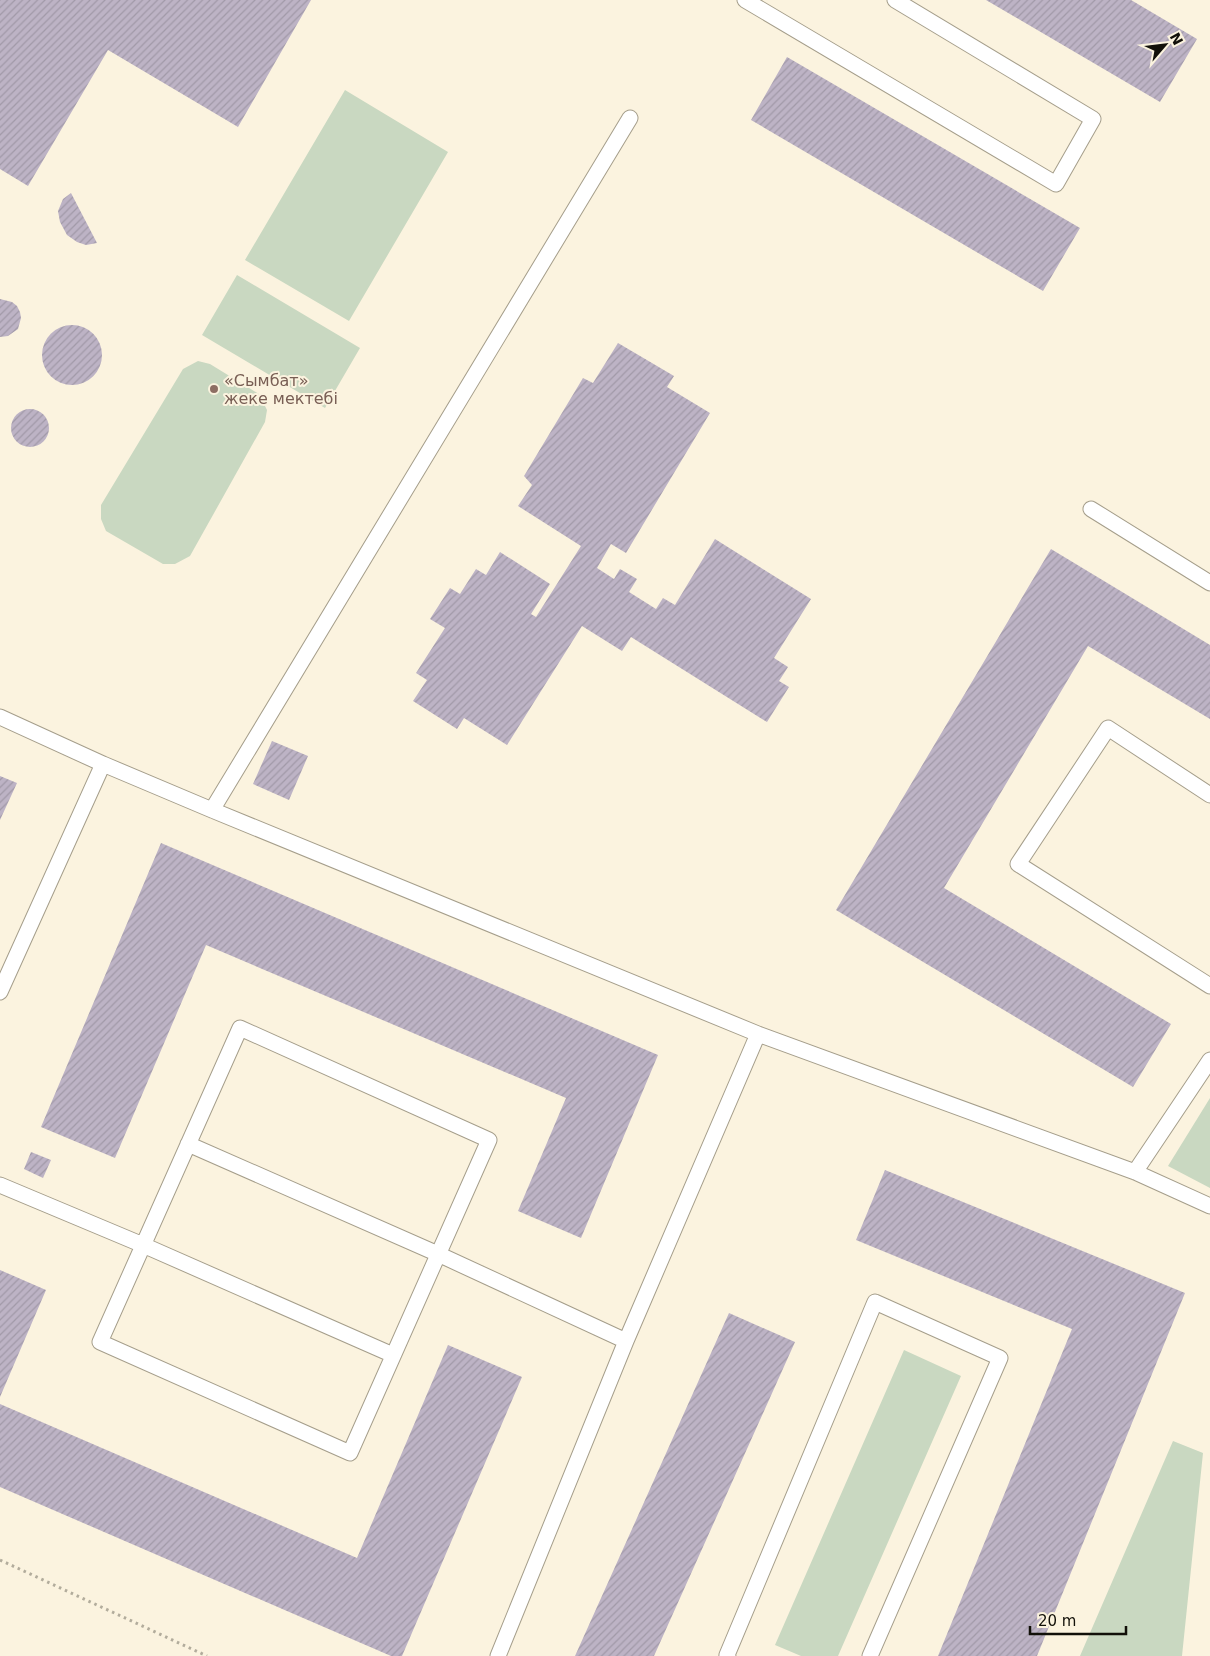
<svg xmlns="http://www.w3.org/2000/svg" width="1210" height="1656" font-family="'DejaVu Sans',sans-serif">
  <defs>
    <pattern id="building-hatch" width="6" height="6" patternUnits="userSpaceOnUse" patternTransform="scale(1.25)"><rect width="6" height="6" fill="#bdb3c5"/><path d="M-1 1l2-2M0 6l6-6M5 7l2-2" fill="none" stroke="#a199a8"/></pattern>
  </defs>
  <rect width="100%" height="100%" fill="#fbf3df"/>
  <path fill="#c9d8c1" d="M345 90 448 152 349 321 245 260Z
    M237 275 360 348 325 408 202 335Z
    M198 361 210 364 259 394 267 410 265 422 190 556 175 564H163L106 531 101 519V505L183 369Z
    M1210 1098V1188L1168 1166Z
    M904 1350 961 1376 838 1656H801L775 1645Z
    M1173 1441 1203 1453 1182 1656H1080Z"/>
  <path fill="url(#building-hatch)" d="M0 0H311L238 127 108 50 28 186 0 169Z
    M986 0H1131L1197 39 1160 102Z
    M787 57 1080 228 1043 291 751 120Z
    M71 193 97 243 86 245 77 242 67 235 60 222 58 211 63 199Z
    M0 299 12 302 17 306 20 312 21 318 18 329 8 336 0 337Z
    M42 355a30 30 0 1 1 60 0a30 30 0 1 1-60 0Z
    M618 343 674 376 667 387 710 413 626 553 611 544 597 568 614 579 620 569 637 579 629 592 656 609 663 598 675 605 715 539 811 599 774 658 788 667 779 681 789 687 767 722 631 637 622 651 582 626 507 745 464 718 457 729 413 701 427 680 416 673 445 628 430 619 450 588 460 594 476 569 486 575 500 552 550 584 531 614 536 617 581 546 518 506 532 485 524 476 583 378 593 383Z
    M11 428a19 19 0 1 1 38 0a19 19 0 1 1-38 0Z
    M1051 549 1210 645V719L1088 646 944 888 1171 1024 1133 1087 836 910Z
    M272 741 308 756 289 800 253 784Z
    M0 776 17 783 0 820Z
    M161 843 658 1055 581 1238 518 1211 566 1098 206 945 115 1158 41 1127Z
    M31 1152 51 1160 43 1178 24 1169Z
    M885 1170 1185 1293 1037 1656H938L1072 1329 856 1240Z
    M0 1270 46 1290 0 1397Z
    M729 1313 795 1342 654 1656H575Z
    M448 1345 522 1377 402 1656H391L0 1487V1404L357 1558Z"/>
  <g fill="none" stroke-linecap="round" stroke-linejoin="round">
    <defs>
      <path id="lane" d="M745 0 1056 184 1093 119 895 0
        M1091 509 1210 583
        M0 717 103 764 0 992
        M103 764 212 810 758 1034
        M1210 795 1108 728 1018 864 1210 986
        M212 810 630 118
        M240 1028 489 1140 350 1453 100 1342Z
        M188 1144 438 1254 626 1341
        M1135 1172 1210 1060
        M0 1185 143 1245 393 1355
        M498 1656 626 1341 758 1034 1135 1172 1210 1206
        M728 1656 727 1655 875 1302 1000 1358 870 1656"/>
    </defs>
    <use href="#lane" stroke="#a59e8b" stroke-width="17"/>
    <path stroke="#b2ac9c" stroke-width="3" stroke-dasharray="2.5 4" stroke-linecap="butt" d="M0 1560 207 1656"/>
    <use href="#lane" stroke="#fff" stroke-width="15"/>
  </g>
  <circle fill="#8d6e63" stroke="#fbf3df" stroke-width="2" cx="214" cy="389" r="5"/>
  <g text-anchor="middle" stroke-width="4" stroke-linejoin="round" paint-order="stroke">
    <g font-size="16" fill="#785e54" stroke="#fbf3df" text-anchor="start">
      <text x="224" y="386">«Сымбат»<tspan x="224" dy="18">жеке мектебі</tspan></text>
    </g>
  </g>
  <g transform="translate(1165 45) rotate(62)" stroke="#fbf3df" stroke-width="4" paint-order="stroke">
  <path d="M0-4L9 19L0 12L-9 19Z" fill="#121009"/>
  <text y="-8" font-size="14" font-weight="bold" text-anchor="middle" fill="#121009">N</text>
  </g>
  <path d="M1030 1626v8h96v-8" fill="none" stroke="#121009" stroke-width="2.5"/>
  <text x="1038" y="1626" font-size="15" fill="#121009" stroke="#fbf3df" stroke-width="4" paint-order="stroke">20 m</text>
</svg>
